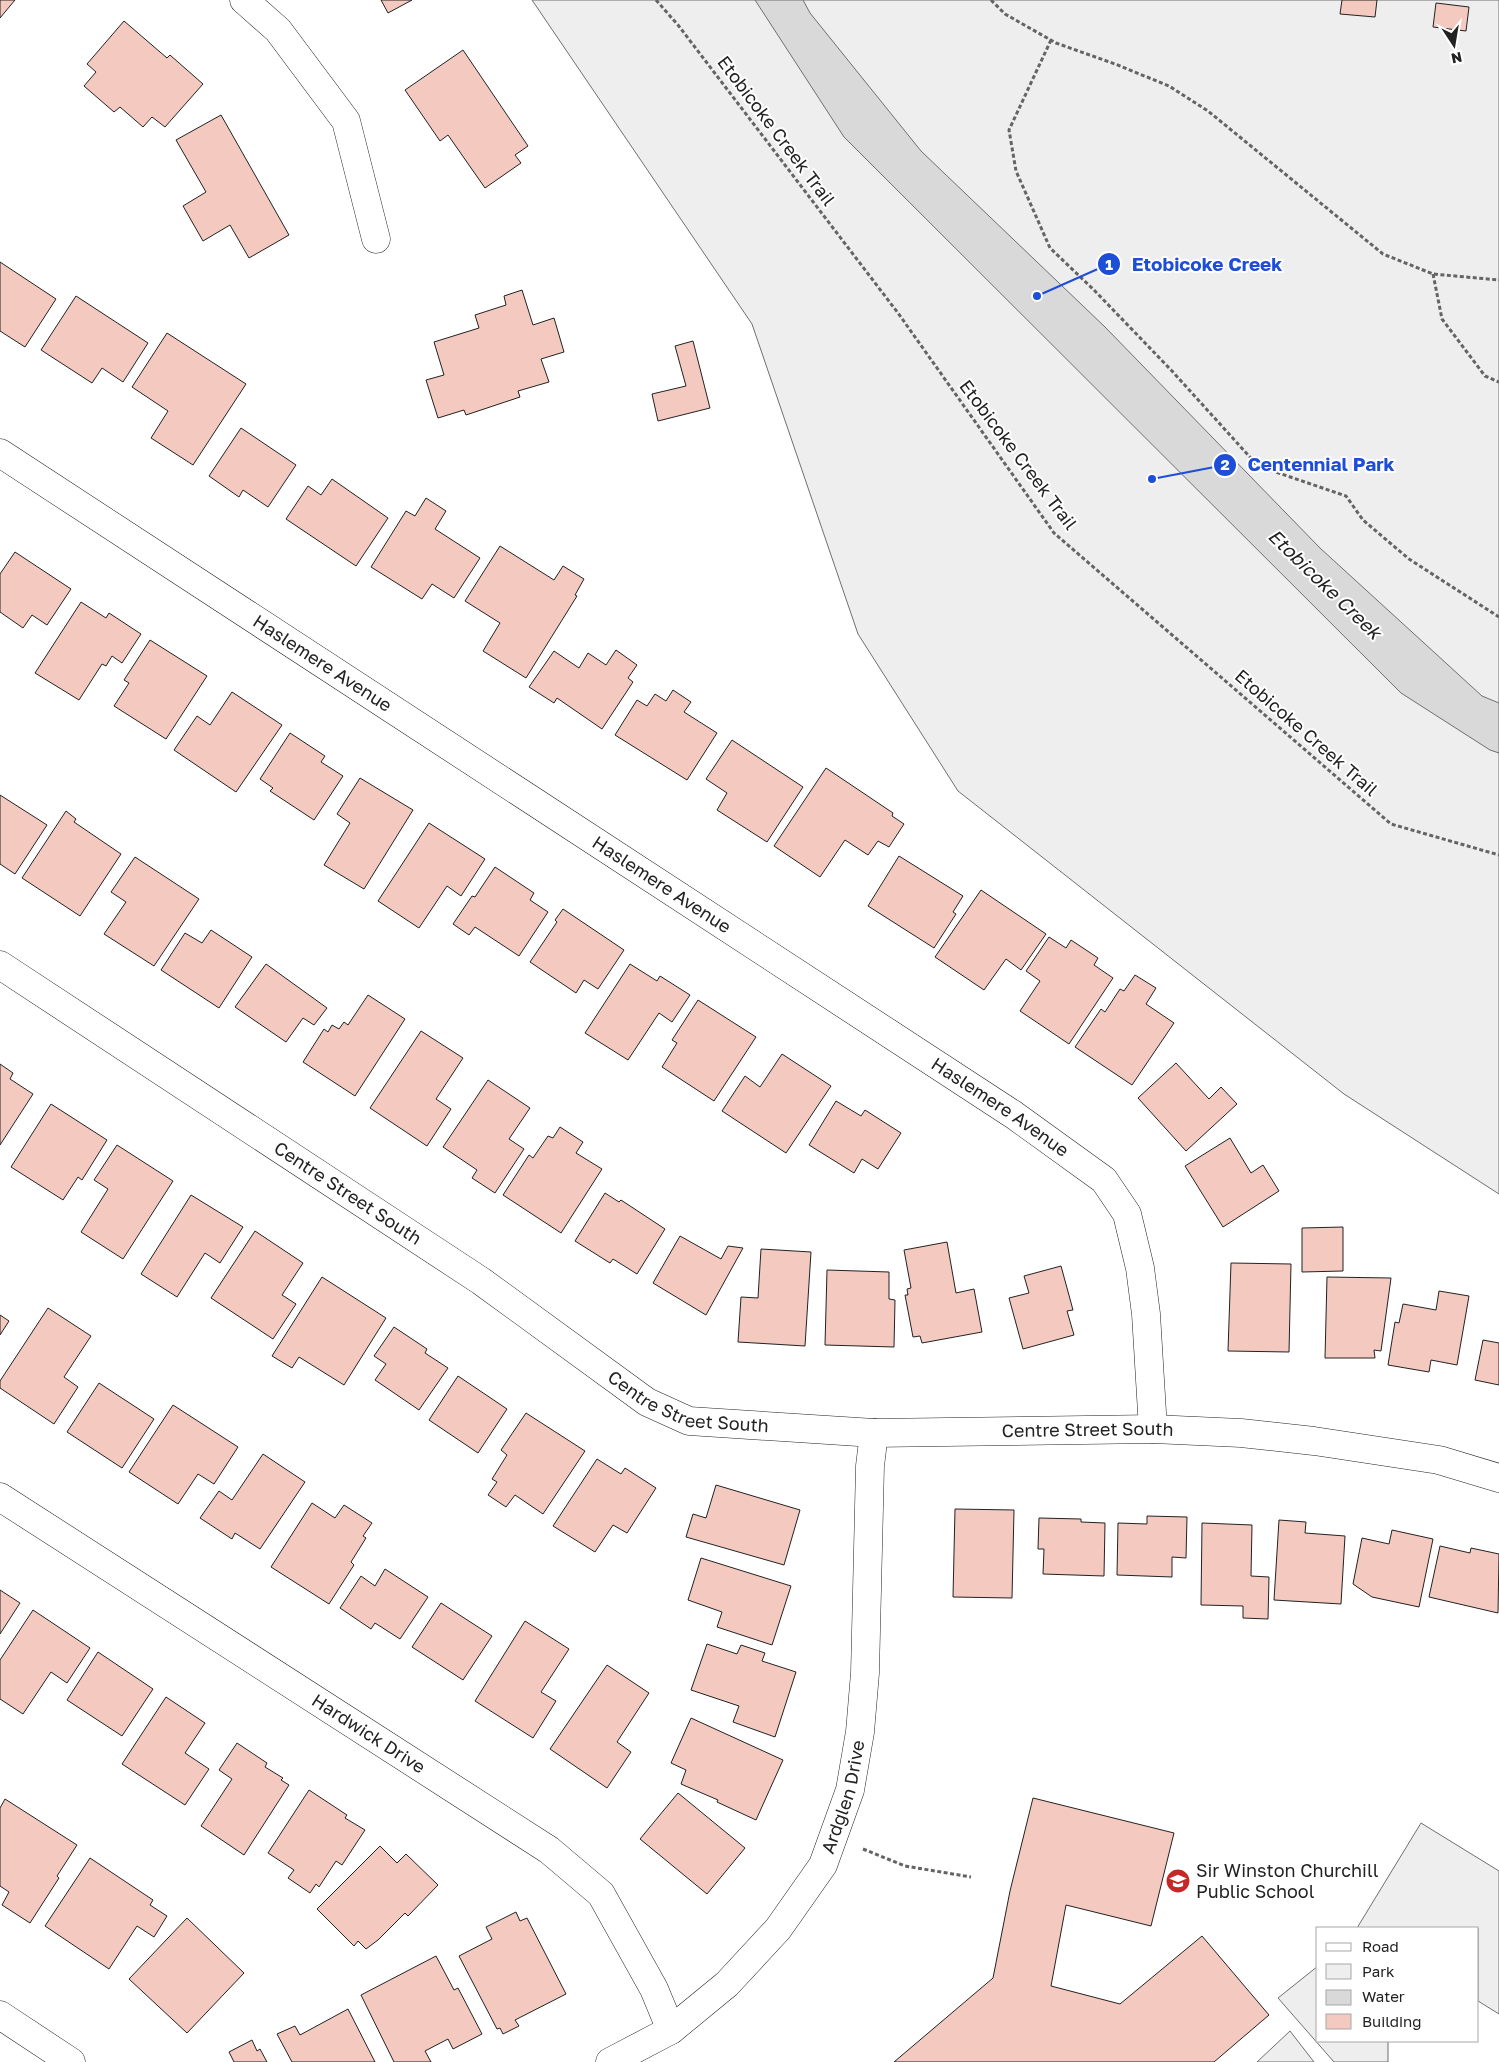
<svg xmlns="http://www.w3.org/2000/svg" width="1499" height="2062" font-family="'Golos Text',sans-serif">
  <rect width="100%" height="100%" fill="#fff"/>
  <path fill="#eee" stroke="#6f6f6f" d="M532 0H1499V1194L1344 1094 958 791 858 634 752 324Z
    M1421 1823 1499 1871V2014L1478 2001V1928H1357Z
    M1318 1966V2041H1388V2062H1334L1278 1998Z
    M1290 2031 1314 2062H1257Z"/>
  <path fill="#d9d9d9" stroke="#6f6f6f" d="M755 0H803L810 13 921 151 1105 327 1320 548 1482 696 1499 703V753L1490 750 1401 693 844 137Z"/>
  <path fill="#f3c9c0" stroke="#222" d="M0 0H15L0 18Z
    M381 0H412L388 13Z
    M1342 0H1377L1375 17 1340 14Z
    M1436 3 1469 7 1466 31 1433 27Z
    M124 21 167 58 170 55 203 84 165 127 152 117 143 127 120 107 114 112 84 86 96 72 87 64Z
    M463 50 528 146 515 155 521 163 485 188 448 135 440 141 405 90Z
    M221 115 289 235 249 258 230 225 203 241 183 206 206 192 176 140Z
    M0 262 56 299 25 347 0 331Z
    M522 290 533 325 554 318 564 352 541 359 549 382 518 391 520 397 466 415 464 410 438 418 426 380 444 375 434 342 479 328 475 315 506 305 504 296Z
    M76 296 148 343 123 382 102 368 92 383 41 350Z
    M167 333 246 384 193 465 151 438 168 411 132 387Z
    M693 341 710 408 658 421 652 394 686 386 675 346Z
    M241 428 296 465 268 507 243 490 239 497 209 476Z
    M332 479 388 518 356 566 286 519 308 486 321 495Z
    M426 498 446 511 435 529 480 558 454 598 432 584 422 599 371 567 406 511 415 516Z
    M500 546 554 580 563 566 584 579 575 595 577 596 526 678 483 651 500 623 465 601Z
    M15 552 71 589 47 625 32 615 23 628 0 612V574Z
    M81 602 106 618 109 613 141 634 122 663 112 656 106 666 102 664 79 700 35 673Z
    M150 640 207 676 166 739 114 706 129 683 124 680Z
    M616 650 637 665 628 678 633 682 602 729 557 698 554 703 529 687 554 651 579 668 588 653 606 665Z
    M673 690 691 702 684 712 717 733 687 780 615 735 637 700 647 706 655 694 666 701Z
    M232 692 282 725 236 792 174 750 197 716 210 725Z
    M290 733 325 756 321 762 343 776 314 820 270 791 273 788 260 779Z
    M732 740 803 787 767 842 717 810 727 793 706 779Z
    M826 768 893 813 892 816 904 824 889 847 878 841 868 855 845 840 820 877 774 846Z
    M360 778 413 810 364 889 324 865 350 823 337 814Z
    M0 795 47 825 15 874 0 864Z
    M66 811 76 819 74 822 121 854 80 916 22 878Z
    M429 823 485 859 461 896 447 886 419 928 378 901Z
    M899 856 963 896 953 912 956 914 934 948 868 906Z
    M135 857 199 899 154 966 104 934 126 902 111 892Z
    M495 867 534 893 530 900 548 912 519 956 475 927 469 935 453 924 472 896 475 897Z
    M981 890 1046 934 1021 970 1006 959 984 990 935 957Z
    M563 909 624 950 598 989 584 980 576 993 530 962 557 922 555 920Z
    M211 930 252 957 219 1008 161 970 185 933 202 943Z
    M1049 937 1066 948 1071 940 1098 958 1094 965 1113 978 1069 1044 1020 1011 1040 981 1026 971Z
    M266 964 327 1008 314 1025 303 1018 286 1042 235 1007Z
    M630 964 657 981 660 976 690 995 672 1022 659 1013 628 1060 585 1033Z
    M1135 975 1156 988 1146 1004 1174 1023 1132 1085 1075 1047 1101 1009 1105 1012 1120 989 1124 991Z
    M368 995 405 1019 355 1096 303 1062 324 1029 328 1032 332 1025 339 1029 344 1022 348 1025Z
    M698 1000 756 1037 714 1101 662 1067 677 1043 672 1040Z
    M421 1031 463 1058 436 1099 451 1109 427 1146 370 1108Z
    M782 1054 831 1086 786 1153 722 1111 745 1076 760 1087Z
    M1176 1063 1209 1099 1221 1087 1237 1104 1186 1151 1138 1098Z
    M0 1064 13 1073 10 1079 33 1094 0 1145Z
    M488 1080 530 1108 509 1139 524 1149 495 1193 472 1178 477 1170 443 1147Z
    M836 1101 861 1116 865 1110 901 1133 878 1169 862 1159 854 1173 809 1145Z
    M51 1104 107 1140 82 1180 78 1177 63 1200 11 1167Z
    M560 1127 583 1142 576 1153 602 1169 561 1233 503 1195 529 1155 533 1158 548 1136 553 1138Z
    M1230 1138 1251 1173 1263 1165 1279 1191 1223 1227 1185 1166Z
    M117 1145 173 1181 123 1259 81 1232 108 1189 94 1180Z
    M605 1193 619 1202 621 1200 665 1229 637 1274 613 1259 610 1263 575 1241Z
    M191 1195 243 1227 220 1263 205 1253 177 1297 141 1274Z
    M1343 1227V1271L1302 1272V1228Z
    M255 1231 303 1263 282 1295 296 1304 273 1339 211 1298Z
    M680 1236 721 1259 728 1246 743 1248 706 1315 653 1283Z
    M947 1242 956 1293 974 1289 982 1332 922 1343 920 1336 913 1337 905 1295H908L907 1289 911 1288 904 1250Z
    M761 1249 811 1252 805 1346 738 1342 741 1297 758 1298Z
    M1231 1263 1291 1264 1289 1352 1228 1351Z
    M1061 1266 1073 1310 1067 1311 1074 1335 1023 1349 1009 1298 1029 1293 1024 1276Z
    M827 1270 889 1272V1299L895 1300 894 1347 825 1345Z
    M322 1277 386 1318 344 1385 299 1357 292 1368 272 1356Z
    M1327 1277 1391 1278 1381 1351 1374 1350 1375 1358H1325Z
    M1439 1291 1469 1296 1457 1365 1431 1360 1429 1372 1388 1365 1395 1322 1399 1323 1403 1304 1436 1310Z
    M48 1308 91 1336 64 1377 78 1387 54 1424 0 1388V1381Z
    M0 1315 9 1321 0 1335Z
    M394 1327 427 1349 425 1353 448 1368 419 1410 375 1380 386 1364 374 1356Z
    M1483 1340 1499 1343V1385L1475 1380Z
    M458 1376 507 1409 478 1453 429 1420Z
    M99 1383 154 1419 122 1468 67 1432Z
    M173 1405 238 1447 214 1484 198 1474 178 1504 129 1472Z
    M526 1413 585 1451 543 1514 515 1495 506 1507 488 1495 497 1482 492 1479 507 1455 501 1450Z
    M263 1454 305 1482 260 1549 235 1533 232 1539 200 1518 219 1491 232 1500Z
    M597 1459 621 1474 625 1468 656 1488 627 1533 613 1525 595 1552 553 1526Z
    M716 1485 800 1510 784 1565 686 1537 693 1514 706 1518Z
    M312 1503 335 1518 344 1505 372 1523 363 1536 366 1538 351 1562 354 1565 329 1604 271 1567Z
    M955 1509 1014 1510 1012 1598 953 1597Z
    M1147 1516 1187 1517 1186 1558 1172 1557V1577L1117 1575 1118 1523 1147 1524Z
    M1039 1518 1081 1519V1522L1105 1523 1104 1576 1043 1574 1044 1549H1038Z
    M1279 1520 1306 1522 1305 1533 1345 1536 1341 1604 1274 1600Z
    M1202 1523 1252 1525 1251 1576 1269 1577 1268 1619 1243 1618V1606L1201 1605Z
    M1392 1530 1433 1539 1419 1607 1372 1597 1353 1584 1362 1538 1389 1544Z
    M1440 1546 1470 1553 1471 1548 1499 1554 1498 1613 1429 1597Z
    M701 1558 791 1586 772 1645 717 1627 722 1612 688 1600Z
    M385 1569 428 1597 400 1639 375 1623 371 1629 340 1608 361 1576 375 1586Z
    M0 1590 20 1603 0 1634Z
    M441 1603 492 1636 463 1680 412 1647Z
    M33 1610 90 1648 67 1683 51 1672 23 1714 0 1699V1660Z
    M525 1621 569 1649 541 1692 556 1701 533 1738 475 1701Z
    M707 1644 737 1654 741 1645 765 1653 762 1661 796 1672 775 1737 733 1722 739 1706 691 1690Z
    M98 1652 153 1689 122 1736 67 1700Z
    M607 1665 649 1693 617 1742 631 1752 607 1788 550 1749Z
    M166 1697 205 1723 185 1753 209 1769 185 1805 122 1764Z
    M691 1718 783 1760 756 1820 717 1802 718 1800 681 1784 686 1770 671 1763Z
    M237 1743 267 1763 265 1767 283 1778 281 1780 289 1785 244 1855 201 1826 232 1779 219 1770Z
    M309 1790 347 1815 345 1818 365 1830 342 1865 336 1861 319 1887 316 1884 310 1893 288 1878 294 1870 268 1853Z
    M678 1793 745 1848 707 1894 640 1839Z
    M1033 1798 1174 1833 1151 1926 1066 1905 1051 1986 1120 2004 1202 1936 1269 2015 1214 2062H894L993 1978 1010 1891Z
    M5 1799 77 1845 57 1876 59 1878 30 1923 2 1905 9 1892 0 1886V1808Z
    M380 1846 397 1863 406 1854 438 1885 408 1916 405 1913 378 1940 366 1949 358 1941 354 1946 317 1909Z
    M90 1858 153 1900 150 1905 167 1916 154 1937 137 1926 109 1969 45 1926Z
    M516 1912 520 1921 527 1918 566 1994 515 2020 519 2026 503 2034 500 2028 497 2029 459 1956 492 1939 486 1927Z
    M187 1918 244 1973 187 2033 129 1979Z
    M436 1956 454 1990 458 1988 482 2034 453 2049 448 2039 425 2051 431 2062H394L361 1995Z
    M348 2009 375 2062H292L277 2034 295 2026 300 2035Z
    M252 2040 257 2051 260 2049 267 2062H234L229 2052Z"/>
  <g fill="none" stroke-linecap="round" stroke-linejoin="round">
    <defs>
      <g id="street">
        <path d="M244 0 278 30 346 121 376 239"/>
        <path id="s1" d="M0 453 1014 1115 1104 1180 1127 1214 1140 1268 1146 1314 1153 1429"/>
        <path id="s2" d="M0 1497 549 1850 601 1894 654 1989 671 2030"/>
        <path d="M0 2015 71 2062"/>
        <path id="s3" d="M610 2062 671 2030 727 1984 778 1929 823 1865 850 1790 860 1732 865 1673 870 1466 874 1433"/>
      </g>
      <g id="secondary">
        <path id="s4" d="M0 965 481 1281 647 1402 689 1421 874 1433 1153 1429 1241 1433 1314 1441 1439 1460 1499 1478"/>
      </g>
    </defs>
    <use href="#street" stroke="#222" stroke-width="29"/>
    <use href="#secondary" stroke="#222" stroke-width="29"/>
    <path stroke="#646464" stroke-width="3" stroke-dasharray="4 2.5" stroke-linecap="butt" d="M656 0 678 25 898 313 1054 533 1391 824 1499 855
      M991 0 1005 14 1056 43 1115 64 1169 86 1208 111 1383 254 1433 274 1499 280
      M1051 40 1009 130 1016 171 1050 248 1094 290 1172 371 1258 466 1346 496 1363 520 1409 559 1499 617
      M1433 274 1442 319 1485 376 1499 382
      M863 1849 905 1866 971 1877"/>
    <use href="#street" stroke="#fff" stroke-width="28"/>
    <use href="#secondary" stroke="#fff" stroke-width="28"/>
  </g>
  <defs>
    <symbol id="school-disc" viewBox="-11 -11 22 22"><circle r="9.5" fill="#c62828" stroke="#fff"/><path d="M0-5L7-2L0 1L-7-2ZM-4 1L0 2.5L4 1V4Q0 6-4 4Z" fill="#fff"/></symbol>
  </defs>
  <g fill-rule="evenodd">
    <use href="#school-disc" x="1164" y="1867" width="28" height="28"/>
  </g>
  <g text-anchor="middle" stroke-width="4" stroke-linejoin="round" paint-order="stroke">
    <g font-size="18" fill="#222" stroke="#fff">
      <text transform="translate(776 131) rotate(53)" y="6">Etobicoke Creek Trail</text>
      <text transform="translate(1018 455) rotate(53)" y="6">Etobicoke Creek Trail</text>
      <text dy="6" stroke="none"><textPath href="#s1" startOffset="385">Haslemere Avenue</textPath></text>
      <text transform="translate(1306 733) rotate(41)" y="6">Etobicoke Creek Trail</text>
      <text dy="6" stroke="none"><textPath href="#s1" startOffset="790">Haslemere Avenue</textPath></text>
      <text dy="6" stroke="none"><textPath href="#s1" startOffset="1195">Haslemere Avenue</textPath></text>
      <text dy="6" stroke="none"><textPath href="#s4" startOffset="416">Centre Street South</textPath></text>
      <text dy="6" stroke="none"><textPath href="#s4" startOffset="821">Centre Street South</textPath></text>
      <text dy="6" stroke="none"><textPath href="#s4" startOffset="1226">Centre Street South</textPath></text>
      <text dy="6" stroke="none"><textPath href="#s2" startOffset="438">Hardwick Drive</textPath></text>
      <text dy="6" stroke="none"><textPath href="#s3" startOffset="366">Ardglen Drive</textPath></text>
    </g>
    <g font-size="18" fill="#222" stroke="#fff" text-anchor="start">
      <text x="1196" y="1877">Sir Winston Churchill<tspan x="1196" dy="21">Public School</tspan></text>
    </g>
    <g font-size="19" font-style="italic" fill="#222" stroke="#fff">
      <text transform="translate(1325 584) rotate(44)" y="7">Etobicoke Creek</text>
    </g>
  </g>
  <path fill="none" stroke="#1d4ed8" stroke-width="2" d="M1037 296L1109 264M1152 479L1225 465"/>
  <g fill="#1d4ed8" stroke="#fff" stroke-width="2">
    <circle cx="1037" cy="296" r="5"/>
    <circle cx="1152" cy="479" r="5"/>
    <circle cx="1109" cy="264" r="12"/>
    <circle cx="1225" cy="465" r="12"/>
  </g>
  <g font-size="15" text-anchor="middle" font-weight="bold" fill="#fff">
    <text x="1109" y="270">1</text>
    <text x="1225" y="470">2</text>
  </g>
  <g font-size="19" text-anchor="middle" font-weight="bold" fill="#1d4ed8" stroke="#fff" stroke-width="4" stroke-linejoin="round" paint-order="stroke">
    <text x="1207" y="271">Etobicoke Creek</text>
    <text x="1321" y="471">Centennial Park</text>
  </g>
  <rect x="1316" y="1927" width="162" height="115" fill="#ffffff" stroke="#a7a7a7"/>
  <rect x="1326" y="1943" width="25" height="8" fill="#ffffff" stroke="#a7a7a7"/>
  <text x="1362" y="1952" font-size="15" fill="#222222">Road</text>
  <rect x="1326" y="1964" width="25" height="15" fill="#eeeeee" stroke="#a7a7a7"/>
  <text x="1362" y="1977" font-size="15" fill="#222222">Park</text>
  <rect x="1326" y="1990" width="25" height="15" fill="#d9d9d9" stroke="#a7a7a7"/>
  <text x="1362" y="2002" font-size="15" fill="#222222">Water</text>
  <rect x="1326" y="2014" width="25" height="15" fill="#f3c9c0" stroke="#a7a7a7"/>
  <text x="1362" y="2027" font-size="15" fill="#222222">Building</text>
  <g transform="translate(1454 45) rotate(168)" stroke="#ffffff" stroke-width="4" paint-order="stroke">
  <path d="M0-4L9 19L0 12L-9 19Z" fill="#222222"/>
  <text y="-8" font-size="14" font-weight="bold" text-anchor="middle" fill="#222222">N</text>
  </g>
</svg>
